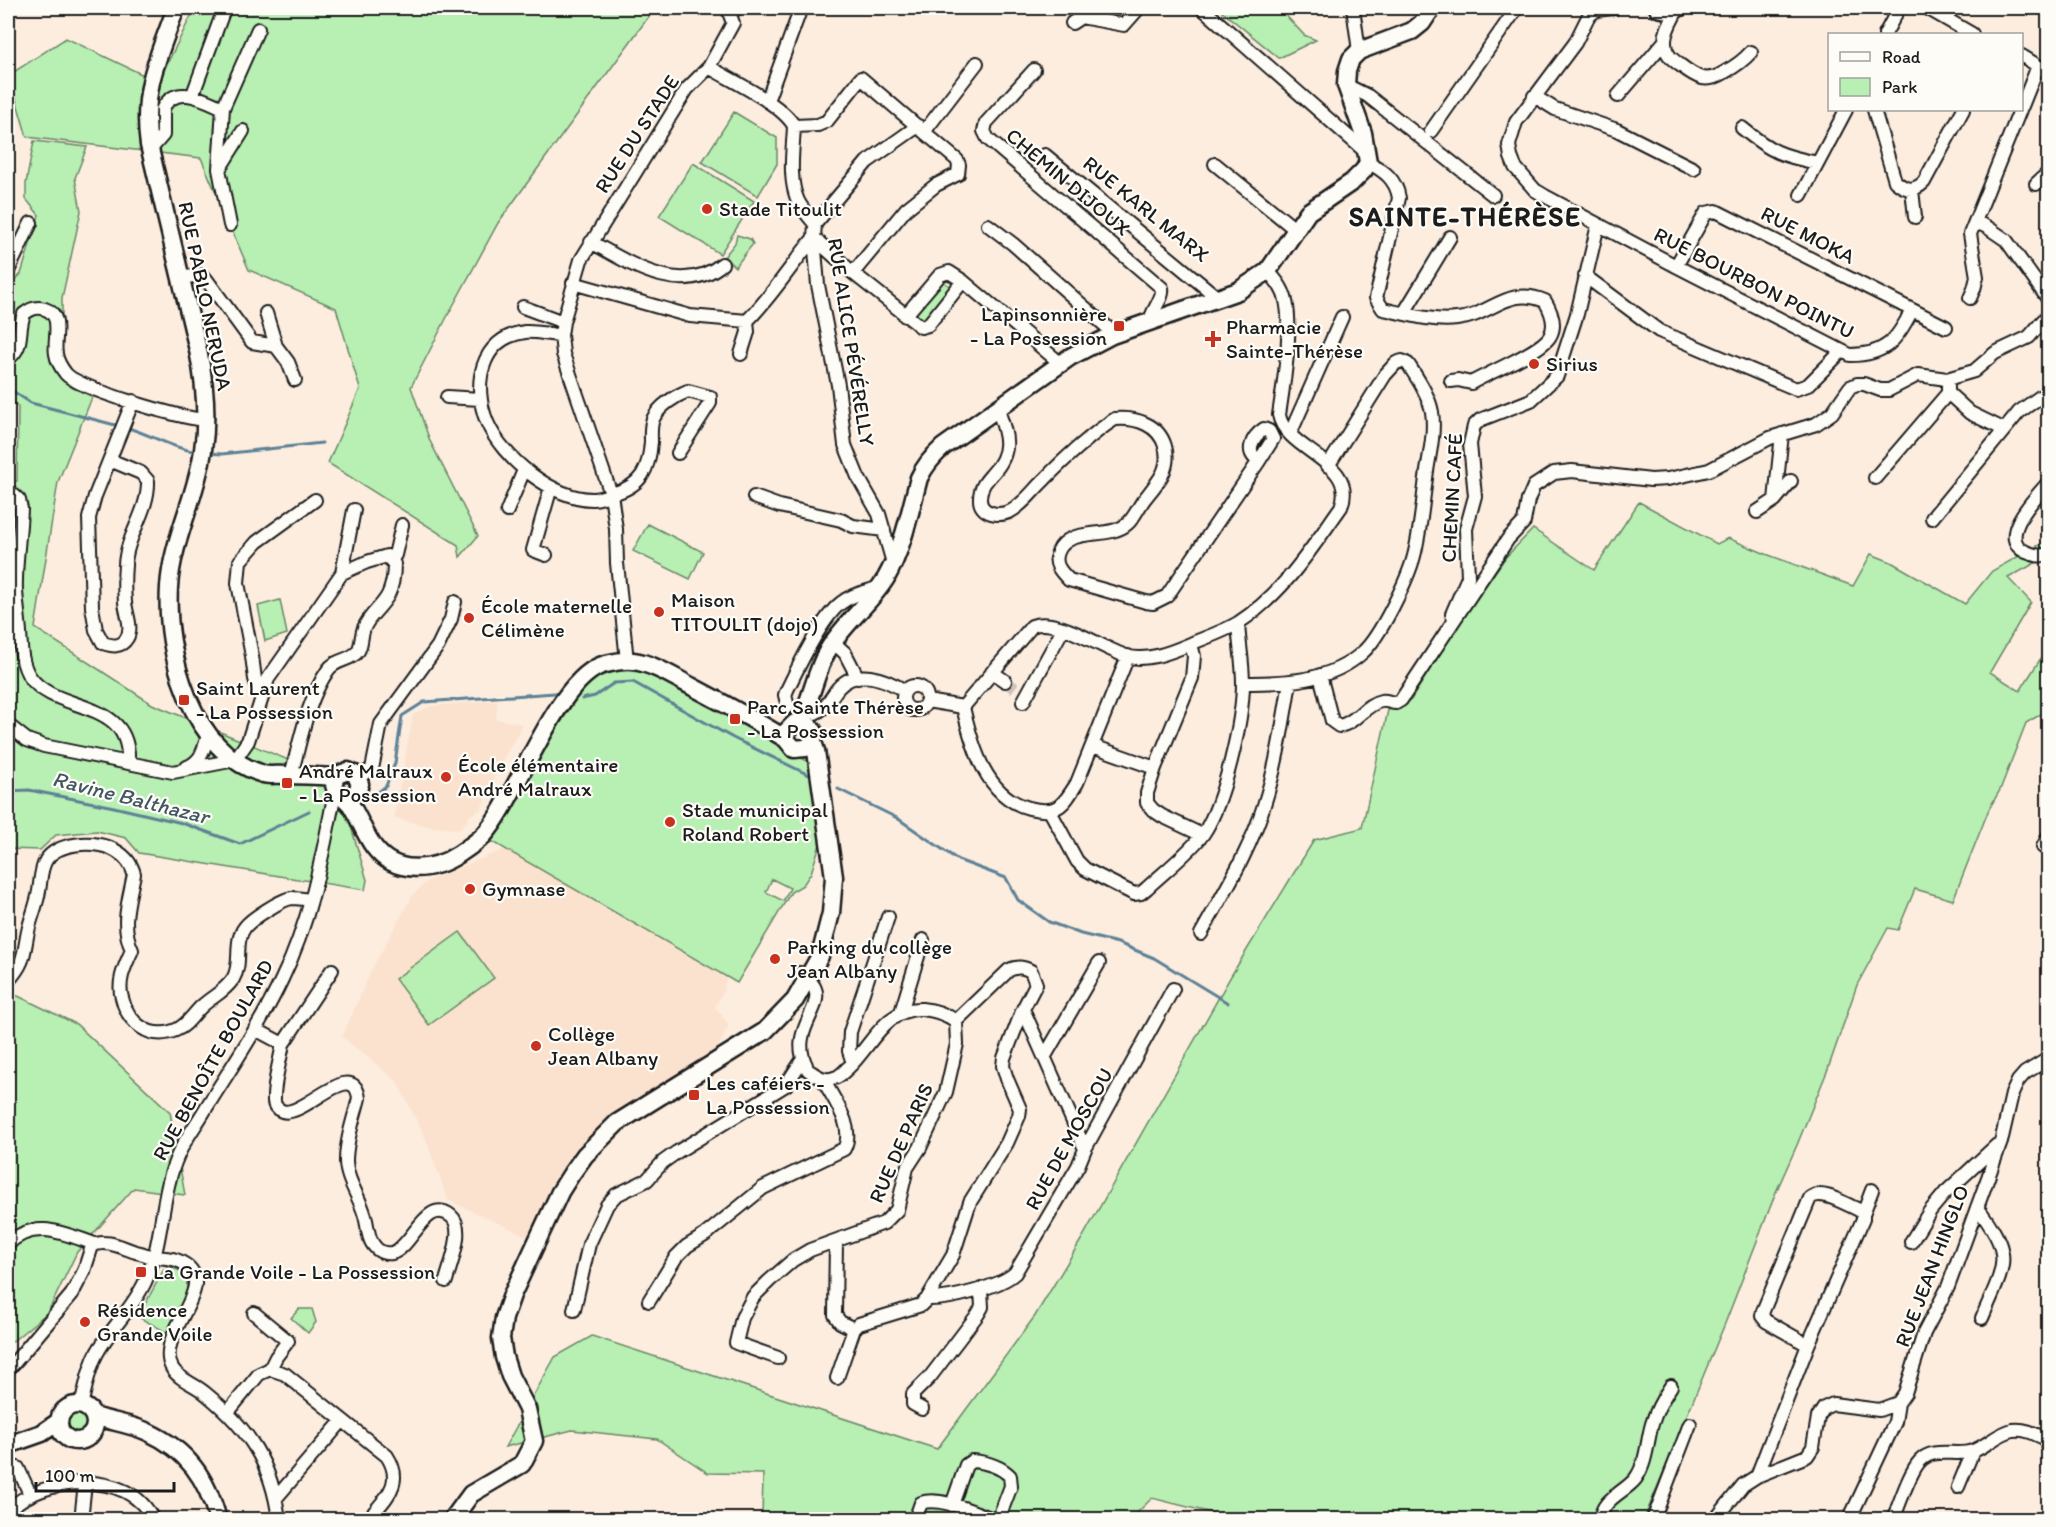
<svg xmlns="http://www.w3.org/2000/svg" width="2056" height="1527" font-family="Itim,sans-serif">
  <rect width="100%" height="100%" fill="#fceddf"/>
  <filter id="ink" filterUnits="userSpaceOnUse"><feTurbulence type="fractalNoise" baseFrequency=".0167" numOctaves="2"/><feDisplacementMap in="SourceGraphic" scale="12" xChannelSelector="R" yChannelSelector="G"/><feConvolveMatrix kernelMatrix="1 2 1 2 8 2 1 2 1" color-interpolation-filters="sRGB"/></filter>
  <g filter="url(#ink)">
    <path fill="#fbe2ce" d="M498 700 496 719 523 724 496 772 481 809 469 816V819L459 829 432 827 394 818 413 715 430 706Z
      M505 849 726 978 724 990 715 1007 729 1025 715 1054 586 1139 568 1159 533 1239 448 1200 425 1137 396 1080 342 1037 371 971 412 896 427 881Z"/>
    <path fill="#b8efb2" stroke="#6a8667" stroke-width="1.5" fill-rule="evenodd" d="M195 8H655L498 223 448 315 411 387 430 441 478 536 460 557 458 545 328 463 360 389 336 308 249 270 201 158 27 137 9 75 66 38 158 82Z
      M1218 8H1279L1304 35 1316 40 1279 58Z
      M734 112 777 138V164L758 196 702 162Z
      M34 141 87 147 75 178 81 211 62 298V379L73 388 93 395 58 482 35 628 152 704 337 780 367 880 365 890 139 853 126 838 97 831 56 835 40 850 8 849V481H17L18 407 8 397V287L21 274 39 215 26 199V183Z
      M693 163 754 201 720 254 659 216Z
      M737 235 750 239 753 244C752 245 736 266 735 267L724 257 735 243Z
      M940 279 952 288 924 323 912 314Z
      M1639 502 1717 544 1728 538 1766 554 1853 586 1871 554 1891 562 1965 604 1992 571 2048 540V556L2008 578 2031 602 1990 672 2020 691 2048 647V710L2026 723 2000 790 1989 809 1953 900 1915 889 1898 930 1888 928 1857 985 1828 1069 1797 1145 1776 1192 1726 1321 1644 1519 1240 1520 1152 1498 1131 1519H762L763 1474 708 1473 657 1439 572 1430 505 1447 555 1357 592 1336 937 1449 1035 1316 1081 1240 1231 976 1314 840 1362 828 1388 710 1411 700 1456 628 1505 558 1533 529 1594 570Z
      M648 524 703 552 690 579 633 551Z
      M280 600 287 634 265 641 258 606Z
      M629 666 644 670 807 761 811 771 822 838 811 873 803 885 791 892 737 983 488 839 585 684C599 674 611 668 629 666ZM772 879 790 888 783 901 766 892Z
      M460 932 494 978 429 1025 395 979Z
      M8 994 18 996 76 1024 170 1112 185 1195 134 1188 77 1252 48 1312 8 1345Z
      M167 1267C206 1271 177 1315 168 1333L138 1317 163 1271Z
      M299 1309H312L316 1322 308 1333 291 1318Z
      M65 1424a11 11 0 1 1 22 0a11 11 0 1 1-22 0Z"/>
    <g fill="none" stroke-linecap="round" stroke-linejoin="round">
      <path stroke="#5d8196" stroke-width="3" d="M8 388 31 403 119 426
        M125 427C150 434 173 449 198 452
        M208 453 222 454 322 443
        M582 699 595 696 614 683 633 682 733 738 813 777
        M838 789 897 818 958 860 1006 878 1018 900 1049 922 1081 934 1118 943 1154 958 1228 1003
        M8 791 29 790 114 807 182 823 240 844 309 811
        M371 798 386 786 395 763 402 716 424 702 555 693"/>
      <path stroke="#cfc3b8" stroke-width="12" stroke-dasharray="12 6" stroke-linecap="butt" d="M1005 681 1017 690"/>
      <defs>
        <path id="minor" d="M1202 8 1367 153
          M1353 8 1359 51
          M1614 8 1596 10 1588 17 1575 43 1516 122 1509 145 1511 157 1515 167 1535 190 1545 196 1676 266 1850 355C1886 355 1897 340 1912 310
          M1678 8C1673 19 1664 31 1665 43 1665 54 1672 59 1680 65 1697 78 1706 84 1725 72 1736 66 1743 61 1751 52
          M1927 8 1972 34
          M1072 23 1081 17 1124 25 1139 8
          M1885 34 1899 8
          M2022 56 2048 72
          M709 67 733 23 730 15 736 8
          M1034 70 986 123 984 131 988 139 1162 288C1164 299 1151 310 1150 322
          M1346 85 1368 96 1493 195
          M193 94 223 12
          M1534 96 1555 109 1617 130 1694 169
          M1618 96 1665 41
          M767 101 801 8
          M2022 106 2038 66
          M223 108 258 29
          M1874 110 1895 181C1905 190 1914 192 1924 182L1963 110
          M794 126 818 125 827 121 861 78 924 132
          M1742 128C1771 152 1782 156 1818 163
          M1431 131 1517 8
          M150 150 163 135V108C176 83 205 100 223 108L219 169 230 225
          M1045 155 1218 298
          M1368 162C1384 171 1396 179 1399 198L1376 298 1383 309C1406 314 1433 322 1457 319 1491 316 1507 285 1545 301 1551 311 1557 324 1550 336 1542 351 1488 373 1471 383L1458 380 1451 381
          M1215 164 1296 230
          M220 168 243 131
          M2036 184 2048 173
          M1912 190 1915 217
          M1801 195 1846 110
          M1976 222 1987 227 2006 240 2048 299
          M815 224 814 238 818 285 838 385 845 445 858 477 879 514 893 563
          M815 224 867 162 918 126
          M988 225 1013 244 1108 328 1112 335
          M814 238 853 273 921 327 928 325 963 281
          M591 242C629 263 681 298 722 264
          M1676 266 1706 213 1716 211 1946 327
          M8 271 31 223
          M853 273 906 209 936 185 958 174 959 165 957 160 924 132 977 63
          M1585 276 1659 331 1796 389 1808 385 1842 351
          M181 278 199 275 206 279 252 342 276 346 266 313
          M573 283 690 316 747 321
          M1970 298 1974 289 1977 277 1970 234 2020 110
          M523 307 563 322
          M1404 313 1450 237
          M905 316 940 275 949 272 963 281 1060 363
          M561 335C549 335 537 331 525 332 480 338 472 386 487 422 502 458 553 499 593 499 600 499 608 495 615 493 642 485 649 469 651 442 651 434 650 426 653 419 659 406 675 396 688 391L710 397V403L678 453
          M276 346 288 362 295 380
          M741 354 748 332 747 321C773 295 791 265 814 238
          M8 359C25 346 17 332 24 314 30 309 36 306 45 309 64 315 53 339 56 354 57 361 62 369 66 374 79 389 183 419 205 420
          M1948 386V393L1970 413 2003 429
          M447 397 480 399
          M998 410C1007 436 1013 452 992 474 986 481 980 487 980 498 979 514 999 517 1011 511 1024 504 1034 489 1045 479 1062 461 1094 432 1115 419 1127 418 1136 419 1146 424 1165 433 1172 456 1162 475 1157 484 1149 493 1143 501 1138 508 1134 518 1127 524 1109 540 1068 526 1058 552 1053 564 1061 572 1069 580L1146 602 1153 603 1167 596 1259 461 1273 439 1269 431 1264 429C1252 437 1244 453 1259 461
          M1290 434 1342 317
          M110 460 141 473 148 481C149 511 126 536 125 565 124 577 124 590 125 602 126 614 133 627 127 638 121 648 112 646 103 643L96 630 92 607 89 518 95 496 133 401
          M1875 478 1948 393
          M2048 483C2036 497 1995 538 2026 552 2034 555 2040 557 2048 554
          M8 490 19 500 21 509C20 536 15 564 16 591 17 605 19 619 20 632 21 647 21 664 30 677 56 714 132 697 128 763
          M754 497 779 506 841 520 853 526 884 530
          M1775 500 1782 434
          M507 511 524 470
          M1757 512 1775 500 1791 481
          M1932 518 2019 412 2040 397 2048 395
          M546 555 533 550 551 487
          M391 559 395 555 402 525
          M1452 614 1468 577 1466 529 1475 496 1470 444 1474 426 1480 420 1531 400 1557 376 1577 314 1598 225
          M833 642 845 653 858 678
          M1191 644 1194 656 1192 678 1155 768 1147 793V803L1153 810 1162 816 1202 835
          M627 661 617 563 616 529 611 494 563 354 561 335 563 322 581 260 687 89 709 67C732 81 782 104 794 126 793 150 788 179 798 201 802 209 809 217 815 224
          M992 672 1005 681
          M1320 675 1332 721 1339 726C1355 724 1365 704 1381 701 1387 700 1391 703 1396 703L1401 700 1508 539 1524 522 1528 500 1534 486 1554 473 1572 471 1651 480 1668 479 1709 470 1770 438 1816 424 1832 413 1850 387 1857 384H1864L1880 390H1889L1918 375 1947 379 1974 371 1995 353 2029 337 2048 315
          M1243 683C1284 683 1331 682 1363 652 1380 637 1408 579 1414 556 1421 529 1423 498 1427 471 1430 452 1435 431 1432 412 1429 395 1417 378 1408 364L1402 361 1396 363 1385 375 1328 466
          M903 698a12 12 0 1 1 24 0a12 12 0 1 1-24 0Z
          M261 696 255 679 252 656 238 583 240 561 257 542 315 500
          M927 701 963 707
          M1023 702 1063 629
          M788 707 785 695 787 690C798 667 822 617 841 603 852 594 866 592 880 587
          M963 707 1032 626C1056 616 1101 648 1126 656 1146 662 1169 653 1188 645 1204 638 1223 632 1238 623 1283 594 1311 549 1341 507 1359 461 1286 452 1279 415 1283 387 1296 314 1282 290 1279 283 1273 277 1268 271
          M963 707C972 746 986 797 1029 808 1057 815 1063 806 1077 783L1128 656
          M815 713C827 708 830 698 838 688 857 667 886 679 905 691
          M8 725 27 740 44 746 173 772 235 760 248 741 268 679 342 573 354 510
          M1093 746 1155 768
          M187 767C202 761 204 749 208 735
          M291 775C301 739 307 701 328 670 335 659 351 661 358 651 362 645 361 635 364 628 369 615 382 607 388 595 393 585 394 574 394 564L387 556 367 562 342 573
          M358 777 372 769 381 724 438 646 451 619 455 602
          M1050 811 1077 861 1085 869 1134 894 1141 893 1147 888C1163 873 1191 851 1203 834 1224 804 1243 720 1243 683 1243 663 1239 643 1238 623
          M2043 847 2048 837
          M1201 934C1224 892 1250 851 1264 805 1277 765 1283 723 1290 682
          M800 973C843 1000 785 1023 806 1065
          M8 981C27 960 23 952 29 927 32 915 37 904 39 891 41 881 40 870 46 860 58 842 92 841 110 848 122 853 131 862 134 874 129 901 120 924 132 950 125 966 117 981 122 998 128 1023 150 1041 176 1030 188 1025 193 1014 202 1006 214 995 223 993 233 979 243 963 233 942 245 927 251 919 282 899 292 898 297 898 304 899 310 900
          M1023 1009 1085 1149
          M901 1012 923 940
          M255 1029 283 1044C280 1061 273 1085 274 1101 274 1106 277 1109 282 1111 303 1119 353 1056 359 1098 354 1118 346 1140 346 1161 346 1179 359 1196 364 1213 368 1223 367 1239 375 1247 379 1252 386 1254 392 1253 412 1248 426 1196 451 1216 466 1228 450 1265 446 1281
          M283 1044 332 970
          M1045 1056 1099 963
          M853 1063 849 1051 850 1032 888 917
          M808 1070C816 1075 824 1082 834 1078 840 1077 844 1071 849 1067 871 1046 886 1007 922 1009 934 1010 946 1014 956 1021
          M1977 1207C2015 1257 2005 1264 1982 1318
          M836 1241 835 1315 840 1322 854 1329
          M1911 1242 1930 1211 1945 1193 1997 1145
          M8 1244C34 1218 65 1234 95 1244
          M927 1299C948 1300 1000 1287 1015 1273L1078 1166 1085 1149 1173 989
          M649 1301 676 1257 687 1246 705 1235 763 1188 844 1149C856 1127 833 1099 823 1079
          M574 1310 589 1244 607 1205 616 1195 647 1180 663 1162 677 1152 786 1085 803 1059
          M254 1313 288 1341 276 1357 270 1369
          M1808 1345 1766 1321 1762 1316 1763 1311 1810 1198C1822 1188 1846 1205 1859 1210L1863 1214
          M778 1358 736 1343 742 1318 753 1297 769 1281 793 1260 810 1250 884 1223 897 1210 907 1168 920 1148 946 1092 957 1044 956 1021
          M8 1369 15 1362 72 1294 84 1271 92 1246C105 1238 123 1248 136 1252 142 1253 148 1256 154 1257 163 1258 172 1257 181 1262 224 1284 153 1334 172 1368 179 1380 195 1384 205 1393 248 1428 272 1463 279 1520
          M837 1378 854 1329 859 1324 921 1305 927 1299 953 1255 970 1202 1007 1143 1019 1116 1020 1109 1007 1079 1003 1066 1004 1058 1023 1009 1036 984 1031 971C1023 967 1018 966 1009 970L956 1021
          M81 1405C86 1388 88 1369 97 1353 111 1328 133 1308 145 1282 164 1242 160 1195 178 1155 185 1139 197 1124 206 1108 232 1066 261 1024 282 979 310 922 322 858 334 797L337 793
          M922 1409 913 1404V1394L930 1377 978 1314 982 1307 981 1289
          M228 1412 259 1374 270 1369 285 1374 387 1456C405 1484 385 1498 368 1520
          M18 1468 30 1494
          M1757 1476 1808 1345 1863 1219V1214L1872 1190
          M1958 1487 1973 1451
          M276 1498 342 1421
          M952 1505 966 1465 972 1461C985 1462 1000 1466 1010 1476L1011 1486 998 1520
          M8 1510C43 1477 129 1467 153 1520
          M81 1520 85 1483
          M915 1520 921 1503C941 1496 975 1513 996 1520
          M1601 1520C1600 1499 1626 1492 1636 1478 1647 1462 1647 1441 1652 1424 1656 1410 1663 1398 1671 1386
          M1653 1520 1690 1424
          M1715 1520 1743 1485 1757 1476 1807 1456 1813 1447 1818 1417 1824 1408 1833 1404 1879 1410 1898 1403 1905 1393 1924 1333 1948 1287 2001 1142 2012 1094 2018 1081 2025 1073 2048 1059
          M1849 1520 1895 1422 1898 1403
          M1893 1520C1899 1505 1910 1471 1920 1461 1934 1446 1955 1457 1973 1451 1987 1446 1998 1433 2013 1430 2026 1428 2037 1435 2048 1440"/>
        <path id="major" d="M176 8C158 57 141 91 149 145L198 350C205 383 208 416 203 450 197 496 172 540 169 587 165 653 191 752 263 774 269 776 278 774 285 775 302 775 319 776 335 777
          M1658 8 1667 10 1679 8
          M799 722C812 699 815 672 828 650 844 623 870 604 886 578 903 548 910 511 919 478 925 465 932 457 943 447L1070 357 1112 335 1238 291 1268 271 1308 212 1352 182 1364 170 1368 162 1363 133 1346 85 1347 71 1351 59 1359 51 1412 31 1422 23 1432 8
          M346 797 356 794 360 784 355 774 348 771 337 775C327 791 345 795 352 807 360 820 365 835 374 847 395 875 432 872 459 854 468 848 477 842 484 835 518 797 558 674 606 664 614 662 624 660 633 661 652 663 674 677 691 686 723 703 755 720 786 739
          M59 1423a18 18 0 1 1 36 0a18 18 0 1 1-36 0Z
          M94 1416C112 1422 131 1424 148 1432 187 1450 207 1478 218 1520
          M8 1445 42 1433 58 1422
          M452 1520 471 1494 522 1464 534 1441 527 1409 510 1376 504 1357 501 1338 504 1318 512 1295 560 1192 572 1173 585 1155 617 1123 765 1031 795 1000 820 956 831 913 834 877 816 751 813 742V730L806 723H795L787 731 786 739 794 749 806 748 813 742"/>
      </defs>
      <use href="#minor" stroke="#1c1c1c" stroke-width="16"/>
      <use href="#major" stroke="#1c1c1c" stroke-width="21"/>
      <use href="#minor" stroke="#fdfcf7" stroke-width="12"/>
      <use href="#major" stroke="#fdfcf7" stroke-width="16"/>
    </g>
  </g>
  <g fill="#c8321e" stroke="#fdfcf7" stroke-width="2">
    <circle cx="707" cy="209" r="6"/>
    <rect x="1113" y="320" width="12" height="12" rx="3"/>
    <path d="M1210 330h6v6h6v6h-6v6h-6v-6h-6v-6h6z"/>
    <circle cx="1534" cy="364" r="6"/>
    <circle cx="659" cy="612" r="6"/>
    <circle cx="469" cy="618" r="6"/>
    <rect x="178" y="694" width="12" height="12" rx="3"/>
    <rect x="729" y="713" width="12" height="12" rx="3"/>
    <circle cx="446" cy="777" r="6"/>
    <rect x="281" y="777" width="12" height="12" rx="3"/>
    <circle cx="670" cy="822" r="6"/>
    <circle cx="470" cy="889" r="6"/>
    <circle cx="775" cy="959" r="6"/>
    <circle cx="536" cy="1046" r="6"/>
    <rect x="688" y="1089" width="12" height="12" rx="3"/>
    <rect x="135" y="1266" width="12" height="12" rx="3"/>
    <circle cx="85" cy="1322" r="6"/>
  </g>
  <g text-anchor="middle" stroke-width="4.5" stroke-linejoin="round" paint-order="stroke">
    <g font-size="21" fill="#1c1c1c" stroke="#fdfcf7">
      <text transform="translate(637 134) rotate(-57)" y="7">RUE DU STADE</text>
      <text transform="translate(1068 182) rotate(40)" y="7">CHEMIN DIJOUX</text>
      <text transform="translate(1146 209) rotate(39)" y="7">RUE KARL MARX</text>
      <text transform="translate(1808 235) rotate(27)" y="7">RUE MOKA</text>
      <text transform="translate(1754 283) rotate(27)" y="7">RUE BOURBON POINTU</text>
      <text transform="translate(205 296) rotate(78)" y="7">RUE PABLO NERUDA</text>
      <text transform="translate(851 342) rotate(81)" y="7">RUE ALICE PÉVÉRELLY</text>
      <text transform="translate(1452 498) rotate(-87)" y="7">CHEMIN CAFÉ</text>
      <text transform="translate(213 1060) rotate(-61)" y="7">RUE BENOÎTE BOULARD</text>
      <text transform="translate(1069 1139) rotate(-61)" y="7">RUE DE MOSCOU</text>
      <text transform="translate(901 1143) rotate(-66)" y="7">RUE DE PARIS</text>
      <text transform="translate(1932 1266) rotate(-69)" y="7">RUE JEAN HINGLO</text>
    </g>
    <g font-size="21" fill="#1c1c1c" stroke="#fdfcf7" text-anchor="start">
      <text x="719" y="216">Stade Titoulit</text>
      <text x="1107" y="321" text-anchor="end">Lapinsonnière<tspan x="1107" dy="24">- La Possession</tspan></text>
      <text x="1226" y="334">Pharmacie<tspan x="1226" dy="24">Sainte-Thérèse</tspan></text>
      <text x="1546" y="371">Sirius</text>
      <text x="671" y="607">Maison<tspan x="671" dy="24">TITOULIT (dojo)</tspan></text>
      <text x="481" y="613">École maternelle<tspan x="481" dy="24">Célimène</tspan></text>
      <text x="196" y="695">Saint Laurent<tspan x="196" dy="24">- La Possession</tspan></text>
      <text x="747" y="714">Parc Sainte Thérèse<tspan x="747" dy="24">- La Possession</tspan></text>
      <text x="458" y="772">École élémentaire<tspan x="458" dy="24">André Malraux</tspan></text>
      <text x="299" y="778">André Malraux<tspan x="299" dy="24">- La Possession</tspan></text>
      <text x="682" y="817">Stade municipal<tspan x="682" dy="24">Roland Robert</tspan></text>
      <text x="482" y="896">Gymnase</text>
      <text x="787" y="954">Parking du collège<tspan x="787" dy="24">Jean Albany</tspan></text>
      <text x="548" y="1041">Collège<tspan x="548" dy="24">Jean Albany</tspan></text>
      <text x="706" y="1090">Les caféiers -<tspan x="706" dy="24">La Possession</tspan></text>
      <text x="153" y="1279">La Grande Voile - La Possession</text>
      <text x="97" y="1317">Résidence<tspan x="97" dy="24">Grande Voile</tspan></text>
    </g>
    <g font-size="22" font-style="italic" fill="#425763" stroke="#fdfcf7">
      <text transform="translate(131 797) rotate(14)" y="8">Ravine Balthazar</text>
    </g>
    <g font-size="27" font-weight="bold" letter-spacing="1.5" fill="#1c1c1c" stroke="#fdfcf7">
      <text x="1465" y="226">SAINTE-THÉRÈSE</text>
    </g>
  </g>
  <rect width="2056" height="1527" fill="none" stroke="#fdfcf7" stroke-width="30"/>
  <rect x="15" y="15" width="2026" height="1497" fill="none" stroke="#1c1c1c" stroke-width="2" filter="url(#ink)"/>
  <rect x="1828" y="33" width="195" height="78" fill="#fdfcf7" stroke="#a3a29f" stroke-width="1.5"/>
  <rect x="1840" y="52" width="30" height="9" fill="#fdfcf7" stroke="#a3a29f" stroke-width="1.5"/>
  <text x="1882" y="63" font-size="18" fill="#1c1c1c">Road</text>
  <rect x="1840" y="78" width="30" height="18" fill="#b8efb2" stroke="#a3a29f" stroke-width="1.5"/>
  <text x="1882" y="93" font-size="18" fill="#1c1c1c">Park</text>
  <path d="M36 1482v9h138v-9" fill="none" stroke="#1c1c1c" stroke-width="3"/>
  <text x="45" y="1482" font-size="18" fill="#1c1c1c" stroke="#fdfcf7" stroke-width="4.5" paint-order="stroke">100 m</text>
</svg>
